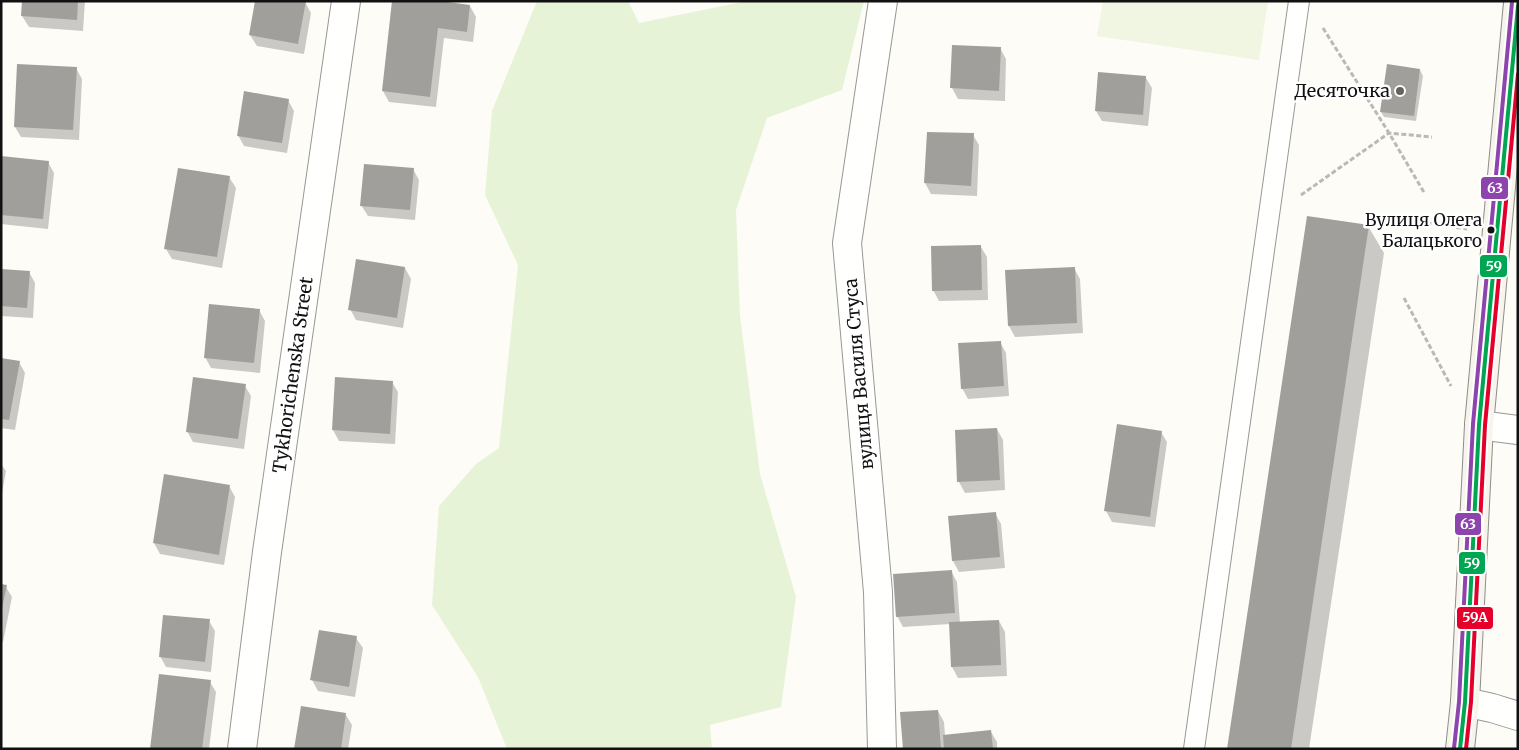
<svg xmlns="http://www.w3.org/2000/svg" width="1519" height="750" font-family="Merriweather,serif">
  <rect width="100%" height="100%" fill="#fdfcf7"/>
  <path fill="#e7f3d7" d="M537 1H628L639 23 747 1H864L842 90 767 118 736 210 740 316 760 474 796 597 781 707 710 725 712 749H507L478 677 432 605 439 506 476 464 499 448 518 265 485 195 492 111Z"/>
  <path fill="#f0f6e1" d="M1103 1H1268L1259 60 1097 36Z"/>
  <path fill="#0003" d="M24 1H85L83 31 29 27 22 16Z
    M257 1 305 2 311 13 304 54 257 46 250 35Z
    M394 1 470 6 476 17 473 42 444 38 436 107 389 102 383 91Z
    M1000 48 1006 59 1005 101 958 99 952 88Z
    M76 68 82 79 79 140 21 137 15 127Z
    M1420 70 1423 76 1416 121 1384 117 1381 112Z
    M1146 78 1152 88 1148 126 1102 121 1096 111Z
    M288 100 294 111 287 153 244 146 238 135Z
    M928 133 973 135 979 145 977 196 931 194 925 183Z
    M1 157 48 162 54 173 48 229 1 224Z
    M413 169 419 180 415 220 368 216 361 205Z
    M229 177 236 188 222 268 172 259 166 249Z
    M1368 226 1384 253 1309 749H1229Z
    M981 247 987 257 988 300 939 301 933 290Z
    M405 268 411 279 403 328 356 320 350 309Z
    M1074 268 1080 279 1083 333 1015 337 1009 326 1006 271Z
    M1 270 29 272 35 283 33 318 1 316Z
    M259 310 265 321 260 373 211 368 205 357Z
    M1000 342 1006 353 1009 396 968 399 962 388Z
    M1 359 19 362 25 373 15 430 1 428Z
    M336 379 392 382 398 392 395 444 339 441 333 430Z
    M245 386 251 396 244 449 193 442 187 431Z
    M997 429 1003 440 1005 490 965 493 959 482 956 432Z
    M1161 432 1167 442 1155 527 1112 522 1106 511Z
    M1 464 6 471 1 499Z
    M229 486 235 497 224 565 160 554 154 543Z
    M995 513 1001 524 1005 568 959 572 953 561 949 517Z
    M951 571 957 582 960 623 999 621 1005 632 1007 676 958 678 952 667 950 624 903 627 897 616Z
    M1 586 6 587 12 597 3 642H1Z
    M209 621 215 631 211 672 166 667 160 656Z
    M356 638 363 648 355 697 318 691 312 680Z
    M210 682 216 692 209 749H151Z
    M938 711 944 722 945 736 991 732 997 742V749H904Z
    M346 715 352 725 348 749H295Z"/>
  <path fill="#a19f9c" d="M22 1H78L77 20 21 16Z
    M255 1H306L298 44 249 35Z
    M392 1H440L470 5 467 32 438 28 430 97 382 91Z
    M952 45 1001 47 999 91 950 88Z
    M17 64 77 67 73 130 14 127Z
    M1387 64 1420 69 1414 116 1380 112Z
    M1098 72 1146 76 1143 115 1095 111Z
    M244 91 289 99 282 143 237 136Z
    M927 132 974 133 971 186 924 183Z
    M1 156 49 161 43 219 1 215Z
    M364 164 414 168 410 210 360 206Z
    M178 168 230 176 217 257 164 249Z
    M1307 216 1369 225 1291 749H1227Z
    M981 245 982 290 932 291 931 246Z
    M356 259 405 267 397 318 348 310Z
    M1075 267 1077 323 1008 326 1005 270Z
    M1 269 30 271 27 308 1 306Z
    M209 304 260 309 254 363 204 358Z
    M1001 341 1004 386 961 389 958 343Z
    M1 358 20 361 9 420 1 419Z
    M193 377 246 384 238 439 186 432Z
    M335 377 393 381 390 434 332 430Z
    M1117 424 1162 431 1150 517 1104 511Z
    M997 428 1000 480 957 482 955 430Z
    M164 474 230 485 219 555 153 543Z
    M996 512 1000 557 952 561 948 516Z
    M952 570 955 613 896 617 893 574Z
    M1 584 7 585 2 608H1Z
    M163 615 210 619 205 662 159 657Z
    M999 620 1001 665 951 667 949 622Z
    M319 630 357 636 349 687 310 680Z
    M159 674 211 680 202 749H150Z
    M301 706 346 713 341 749H294Z
    M938 710 941 749H903L900 712Z
    M991 730 993 749H944L943 735Z"/>
  <g fill="none" stroke-linecap="round" stroke-linejoin="round">
    <defs>
      <path id="service" d="M1194 749 1299 1"/>
      <path id="minor" d="M1479 425 1518 430
        M1465 702 1492 708 1518 716
        M242 749 267 552 346 1
        M882 749 878 592 847 243 883 1"/>
      <path id="secondary" d="M1460 749 1465 702 1479 425 1518 3"/>
    </defs>
    <use href="#service" stroke="#979795" stroke-width="22"/>
    <use href="#minor" stroke="#979795" stroke-width="30"/>
    <use href="#secondary" stroke="#8e8d8b" stroke-width="30"/>
    <path stroke="#b9b9b8" stroke-width="3" stroke-dasharray="5 2.5" stroke-linecap="butt" d="M1323 28 1389 133 1425 194
      M1301 195 1389 133 1432 137
      M1419 222 1467 229
      M1404 298 1451 386"/>
    <use href="#service" stroke="#fffffe" stroke-width="20"/>
    <use href="#minor" stroke="#fffffe" stroke-width="28"/>
    <use href="#secondary" stroke="#f6f4eb" stroke-width="28"/>
    <defs>
      <path id="bus-1" d="M1460 749 1465 702 1479 425 1518 6"/>
      <path id="bus-2" d="M1466 749 1471 702 1485 425 1518 74"/>
      <path id="bus-3" d="M1454 748 1459 702 1473 424 1512 2"/>
    </defs>
    <use href="#bus-1" stroke="#fff" stroke-width="8"/>
    <use href="#bus-2" stroke="#fff" stroke-width="8"/>
    <use href="#bus-3" stroke="#fff" stroke-width="8"/>
    <use href="#bus-1" stroke="#00a651" stroke-width="4"/>
    <use href="#bus-2" stroke="#e4002b" stroke-width="4"/>
    <use href="#bus-3" stroke="#8e44ad" stroke-width="4"/>
  </g>
  <circle fill="#646362" stroke="#fff" stroke-width="2" cx="1400" cy="91" r="5"/>
  <circle fill="#111" stroke="#fff" stroke-width="2" cx="1491" cy="230" r="4.5"/>
  <g text-anchor="middle" stroke-width="5" stroke-linejoin="round" paint-order="stroke">
    <g font-size="17" fill="#111" stroke="#fff" text-anchor="end">
      <text x="1482" y="226">Вулиця Олега<tspan x="1482" dy="21">Балацького</tspan></text>
    </g>
    <g font-size="18" fill="#111" stroke="#fff" text-anchor="end">
      <text x="1390" y="97">Десяточка</text>
    </g>
    <g font-size="18" fill="#111" stroke="#fff">
      <text transform="translate(859 374) rotate(-95)" y="6">вулиця Василя Стуса</text>
      <text transform="translate(293 375) rotate(-82)" y="6">Tykhorichenska Street</text>
    </g>
  </g>
  <g stroke="#fff" stroke-width="2">
    <rect x="1480" y="176" width="29" height="24" rx="5" fill="#8e44ad"/>
    <rect x="1479" y="254" width="29" height="24" rx="5" fill="#00a651"/>
    <rect x="1454" y="512" width="28" height="24" rx="5" fill="#8e44ad"/>
    <rect x="1458" y="551" width="28" height="24" rx="5" fill="#00a651"/>
    <rect x="1456" y="606" width="38" height="24" rx="5" fill="#e4002b"/>
  </g>
  <g font-size="14" text-anchor="middle" font-weight="bold" fill="#fff">
    <text x="1495" y="193">63</text>
    <text x="1494" y="271">59</text>
    <text x="1468" y="529">63</text>
    <text x="1472" y="568">59</text>
    <text x="1475" y="622">59А</text>
  </g>
  <rect width="1519" height="750" fill="none" stroke="#111111" stroke-width="5"/>
</svg>
